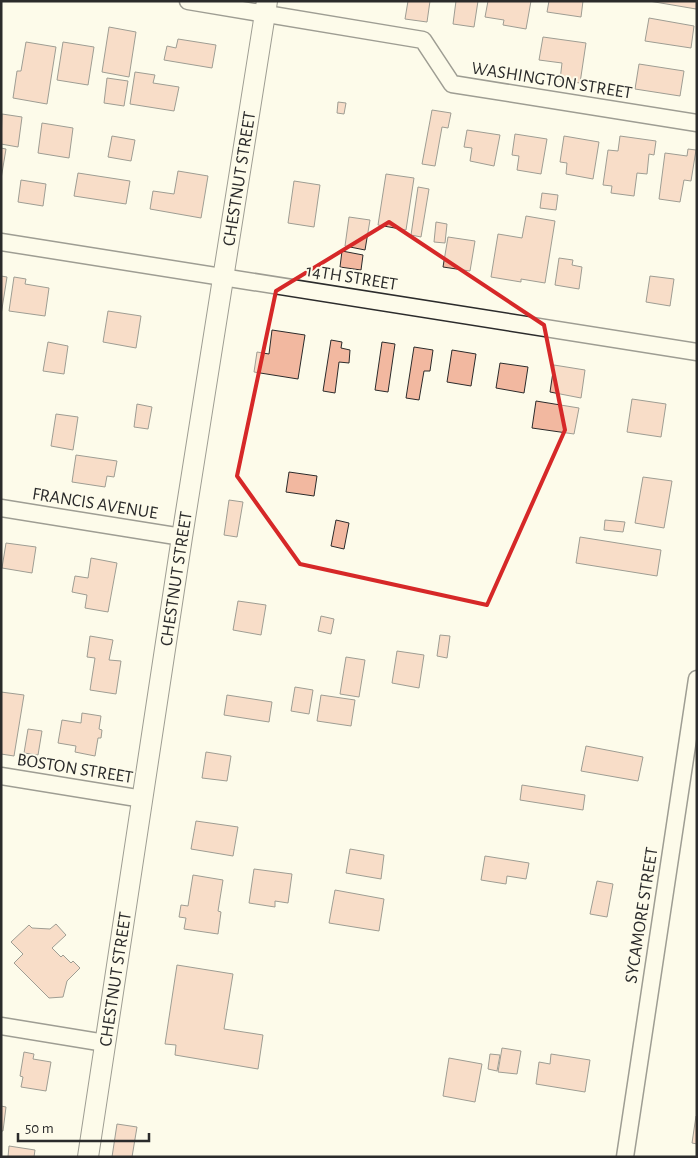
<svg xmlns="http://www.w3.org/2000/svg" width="698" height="1158" font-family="'Alegreya Sans',sans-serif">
  <rect width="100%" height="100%" fill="#fdfbea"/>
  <path fill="#f2b8a0" stroke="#2b2b2b" d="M408 1H430L427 22 405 19Z
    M456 1H478L474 27 453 24Z
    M488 1H531L526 29 503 25 504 20 485 17Z
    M549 1H583L581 17 547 12Z
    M649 1H697V6L696 9Z
    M649 18 694 26 691 48 645 41Z
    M109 27 136 32 129 77 102 72Z
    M543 37 586 43 580 83 560 80 562 63 539 60Z
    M178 39 216 45 212 68 164 60 167 46 176 48Z
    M26 42 56 47 47 104 13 98 17 71H21Z
    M63 42 94 47 88 85 57 80Z
    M639 64 684 71 680 96 635 89Z
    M135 72 155 75 153 83 179 87 174 111 130 104Z
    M107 78 128 81 124 106 104 103Z
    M338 102 346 103 344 114 337 113Z
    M432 110 451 113 448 128 442 127 435 166 422 164Z
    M2 114 22 117 18 147 1 144Z
    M42 123 73 128 69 158 38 153Z
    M467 130 500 135 494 166 470 161 472 148 464 147Z
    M515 134 547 139 541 174 517 170 519 156 512 155Z
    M112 136 135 140 131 161 108 157Z
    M564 136 599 142 593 179 566 174 567 163 560 162Z
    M620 136 656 141 654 155 649 154 647 174 637 173 634 196 611 193 612 186 603 185 608 150 618 151Z
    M1 148 6 149 1 179Z
    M688 149 696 150 691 181 684 180 680 202 659 199 665 153 687 156Z
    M178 171 208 176 201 218 150 209 153 191 174 194Z
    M78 173 130 181 126 204 74 196Z
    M386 174 414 178 406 230 378 225Z
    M21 180 46 184 43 206 18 202Z
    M294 181 320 185 314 227 288 223Z
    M418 187 429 189 421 237 411 235Z
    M542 193 558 195 556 210 540 208Z
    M526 216 555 221 545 283 521 279V282L491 277 498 234 522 238Z
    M349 217 370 220 365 250 345 246Z
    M436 222 447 224 445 243 434 242Z
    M448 237 475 241 470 271 443 267Z
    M342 251 363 255 361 270 340 267Z
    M559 258 573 260 572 265 582 267 579 289 555 285Z
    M1 276 7 277 1 315Z
    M650 276 674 279 670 306 646 302Z
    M14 277 26 279 25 284 49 288 45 316 9 311Z
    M108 311 141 316 136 348 103 342Z
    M272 330 305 335 298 379 254 372 257 352 269 354Z
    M331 340 342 342 341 348 350 350 349 363 339 362 335 393 323 391Z
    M48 342 68 346 64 374 43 371Z
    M382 342 395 344 388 392 375 390Z
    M414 347 433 350 430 371H424L419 400 406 398Z
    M452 350 476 354 471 386 447 382Z
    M500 363 528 367 524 393 496 388Z
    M554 365 585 370 581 398 550 392Z
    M632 399 666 404 661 437 627 432Z
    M536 401 579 408 574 434 532 428Z
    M137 404 152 407 148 429 134 427Z
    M56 414 78 417 73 450 51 446Z
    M76 455 117 461 114 477 107 476 105 487 72 482Z
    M289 472 317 476 314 496 286 492Z
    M643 477 672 481 664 528 635 523Z
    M229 500 243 502 237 537 224 535Z
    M336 520 349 523 344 549 331 546Z
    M605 520 625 522 623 532 604 530Z
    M580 537 661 550 657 576 576 563Z
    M6 543 36 547 32 573 2 568Z
    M91 558 117 563 108 612 85 608 87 595 72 592 75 576 88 578Z
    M238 601 266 605 261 635 233 630Z
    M321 616 334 619 331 634 318 631Z
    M440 635 450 636 447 658 437 656Z
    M90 636 113 640 109 660 121 661 116 694 90 690 95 658 87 657Z
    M397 651 424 655 419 688 392 683Z
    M346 657 365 660 359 697 340 694Z
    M295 687 313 690 309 714 291 711Z
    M1 692 24 695 14 756 1 754Z
    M227 695 272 702 269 722 224 715Z
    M321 695 355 700 351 726 317 721Z
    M82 713 101 716 99 729 102 730 101 738H98L95 756 75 752 76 746 58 743 62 720 81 723Z
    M28 729 42 731 38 755 24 753Z
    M586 746 643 757 638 781 581 771Z
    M206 752 231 756 227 781 202 778Z
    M522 785 585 795 583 810 520 800Z
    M196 821 238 827 233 856 191 849Z
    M350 849 384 855 381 879 346 873Z
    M485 856 529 863 526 879 507 876 506 884 481 880Z
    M254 869 292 874 288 903 275 901V907L249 903Z
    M193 875 223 880 218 911 221 912 218 934 184 929 186 918 179 917 181 905 188 906Z
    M597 881 613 884 607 917 590 914Z
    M335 890 384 899 379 931 329 923Z
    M56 924 66 935 52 948 61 957 63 955 71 963 73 961 80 968 67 981 63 997 49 998 14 963 23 954 11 942 29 925 32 928 50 929Z
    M177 965 233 974 224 1029 263 1035 258 1069 175 1055 176 1045 165 1044Z
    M502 1048 521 1051 517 1074 498 1072Z
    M24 1052 34 1054 33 1059 51 1062 46 1091 21 1087 23 1077 20 1076Z
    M490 1054 500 1055 497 1071 488 1069Z
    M551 1054 590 1060 585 1092 536 1084 539 1062 550 1064Z
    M449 1058 482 1064 475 1102 443 1096Z
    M1 1106 6 1107 3 1131H1Z
    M696 1116H697V1144L692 1143Z
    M117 1124 137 1127 132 1157H112Z
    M9 1146 35 1150 34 1157H8Z"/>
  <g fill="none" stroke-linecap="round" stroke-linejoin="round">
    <defs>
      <path id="minor" d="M188 1 423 40 452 84 697 123
        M1 242 697 352
        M1 508 182 537
        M1 776 143 799
        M1 1026 105 1043
        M625 1157 697 679"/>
      <g id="tertiary">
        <path id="s1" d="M88 1157 182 537 267 1"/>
      </g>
    </defs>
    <use href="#minor" stroke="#2b2b2b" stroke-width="19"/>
    <use href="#tertiary" stroke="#2b2b2b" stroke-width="22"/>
    <use href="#minor" stroke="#fdfbea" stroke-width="16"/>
    <use href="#tertiary" stroke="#fdfbea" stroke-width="20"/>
  </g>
  <path d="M0 0H698V1158H0ZM389 222 544 325 565 430 487 605 300 564 237 476 276 291Z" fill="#fdfbea" fill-opacity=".55" fill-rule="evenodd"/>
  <path fill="none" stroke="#d62828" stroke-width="4" stroke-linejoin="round" d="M389 222 544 325 565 430 487 605 300 564 237 476 276 291Z"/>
  <g text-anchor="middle" stroke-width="4" stroke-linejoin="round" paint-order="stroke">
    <g font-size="18" fill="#2b2b2b" stroke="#fdfbea">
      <text transform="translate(552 80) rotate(9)" y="6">WASHINGTON STREET</text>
      <text dy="6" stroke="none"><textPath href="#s1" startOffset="990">CHESTNUT STREET</textPath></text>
      <text transform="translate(352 277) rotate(9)" y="6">14TH STREET</text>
      <text transform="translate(95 503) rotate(9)" y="6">FRANCIS AVENUE</text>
      <text dy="6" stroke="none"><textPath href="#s1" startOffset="585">CHESTNUT STREET</textPath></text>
      <text transform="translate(75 768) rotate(9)" y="6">BOSTON STREET</text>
      <text transform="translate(641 915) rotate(-81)" y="6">SYCAMORE STREET</text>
      <text dy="6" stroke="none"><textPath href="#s1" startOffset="180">CHESTNUT STREET</textPath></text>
    </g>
  </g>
  <rect width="698" height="1158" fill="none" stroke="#2b2b2b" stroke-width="5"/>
  <path d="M18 1133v8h131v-8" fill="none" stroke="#2b2b2b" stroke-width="2.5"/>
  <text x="25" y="1133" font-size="15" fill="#2b2b2b" stroke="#fdfbea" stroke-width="4" paint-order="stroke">50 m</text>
</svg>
